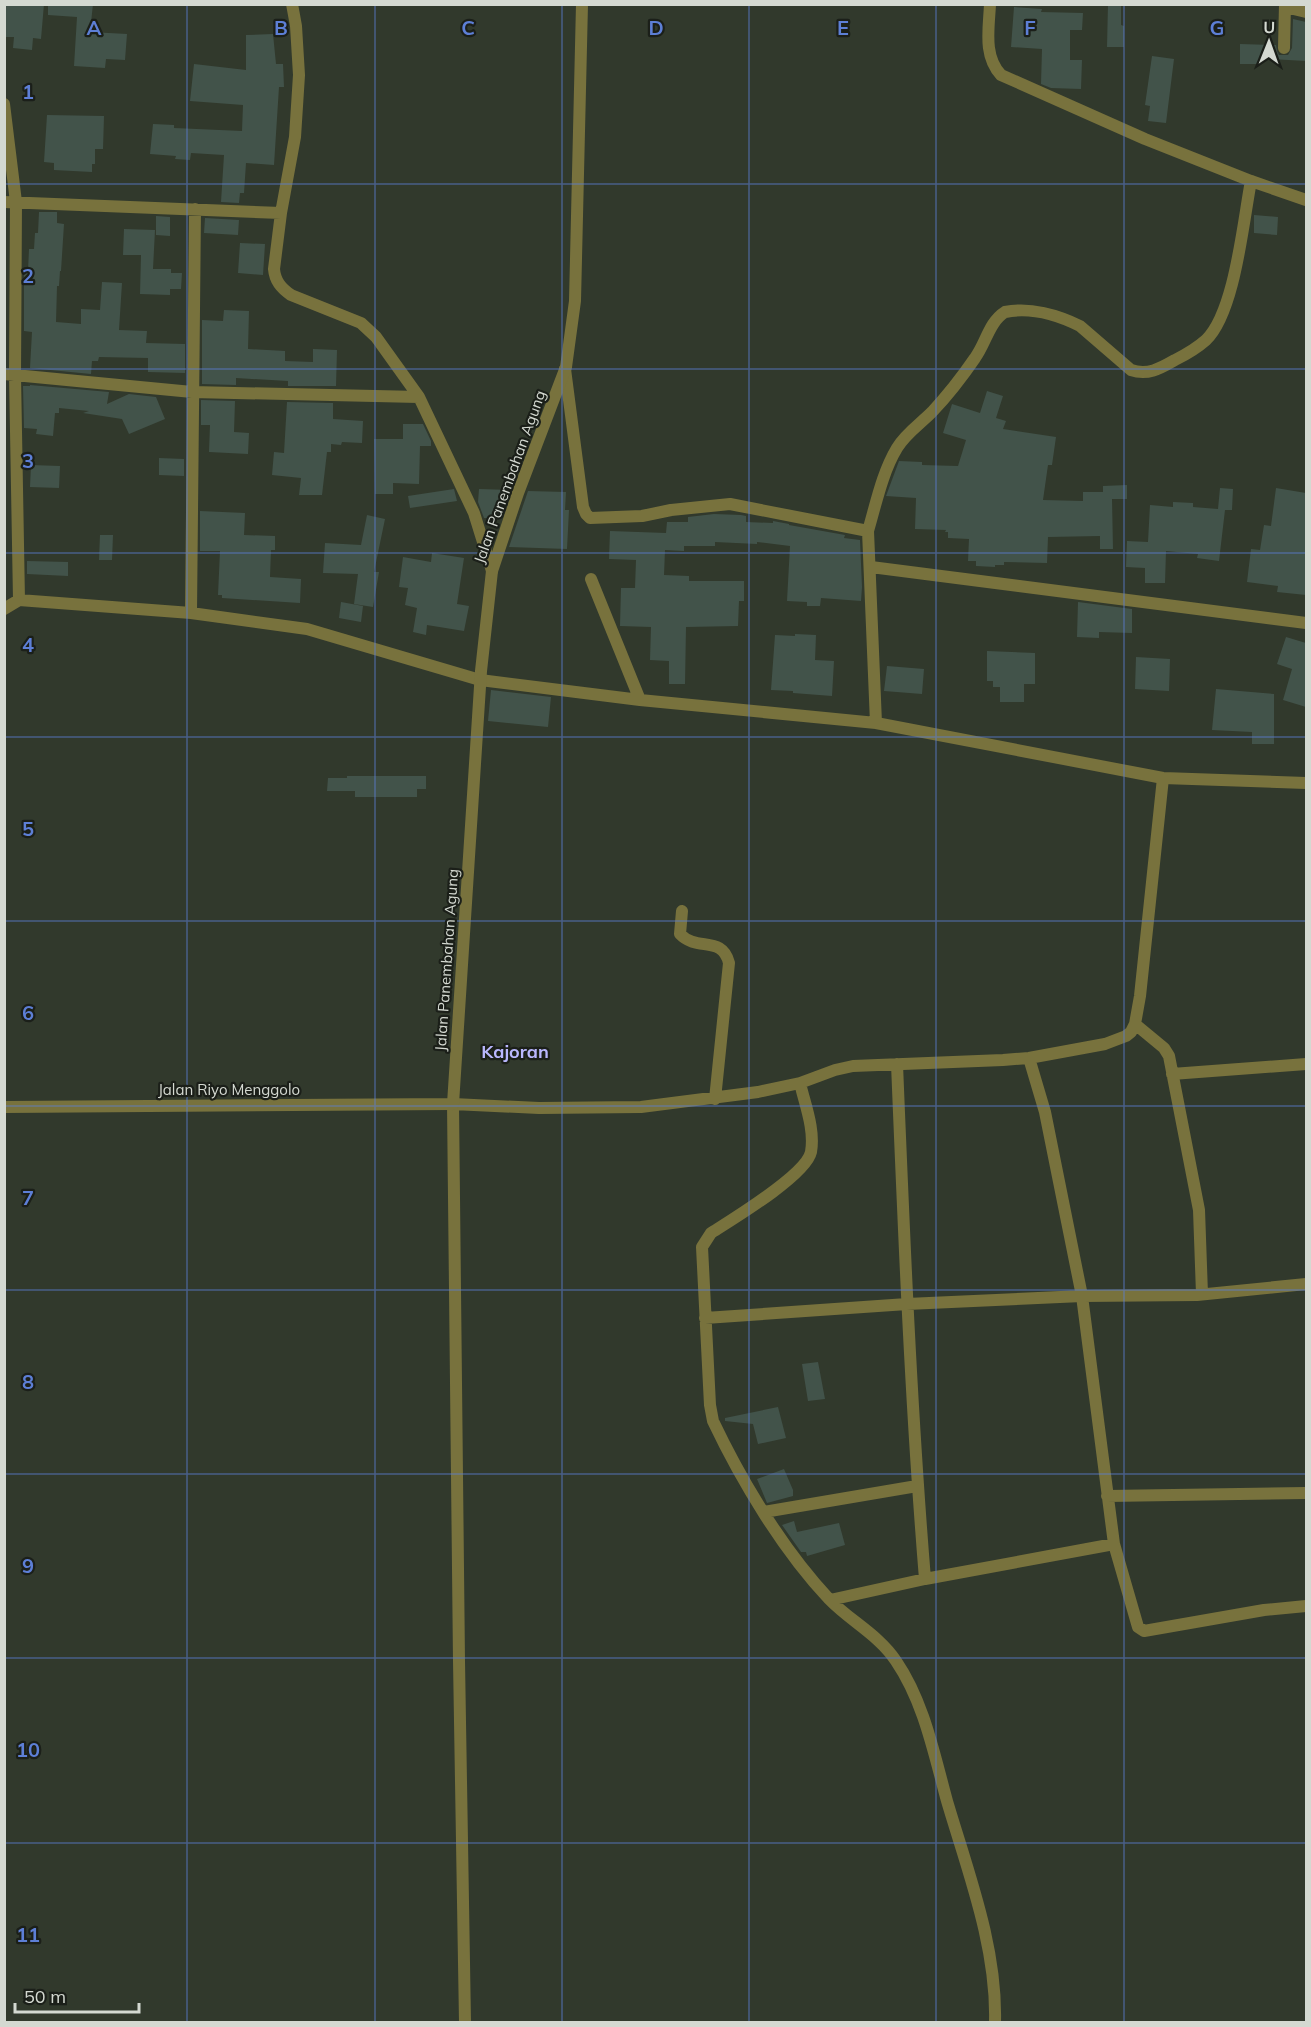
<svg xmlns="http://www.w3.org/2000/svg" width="1311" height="2027" font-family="Mulish,sans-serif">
  <rect width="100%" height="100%" fill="#31392c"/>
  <path fill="#42534a" d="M4 4H44L41 39 33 38 32 50 13 48 14 37H4Z
    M48 4H93L90 32 127 34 125 60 106 59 105 68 74 66 77 17 48 15Z
    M1108 4H1121V25L1124 26V47H1107Z
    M1014 7 1042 9 1041 12 1083 13 1082 30H1070V60H1082L1081 89 1051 88 1041 84 1042 49 1011 47Z
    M1293 19 1306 22V61L1269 59 1259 60V64H1240V44L1276 45 1277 51 1279 55H1288L1292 48Z
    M273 34 276 64H283L284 87H279L274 165 246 163 244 193H240L239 203 221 202 224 155 191 153 190 160 175 159 176 156 150 154 153 124 174 125V128L242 131 243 105 190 101 194 64 246 70V35Z
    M1152 56 1174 59 1166 123 1148 121 1150 106 1145 105Z
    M47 115 104 116 103 149H95V164H92V172L54 170V163L44 162Z
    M39 212H57V223L64 224 61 271H60L59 286H57L56 322 81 324V309L100 310 102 282 122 283 119 330 147 331 146 343 185 344V373L148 372V358L99 357 98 361H92L91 374 30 368 32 332 24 331V270L28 271 29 249H34L35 233H38Z
    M1254 215 1278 217 1277 235 1254 233Z
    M156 216 170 217V236L156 235Z
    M205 218 239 220 238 235 204 233Z
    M124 229 155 230 153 269H171V273H182L181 289H170V295L140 294 141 255H123Z
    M240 243 265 244 263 275 238 273Z
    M224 310 249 311 248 349 285 351V361L313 362V349L337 350 336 386H288V381L236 378V385L202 384V320L223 321Z
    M30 385 109 392 107 404 129 394 156 397 165 419 129 434 122 419 83 413 89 411 59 408V413H55L53 436 36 434 37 429 24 428 23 386H30Z
    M987 391 1003 396 996 418 1006 421 1003 429 1056 437 1052 465H1048L1043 500 1083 501V492H1103V486L1127 485V499H1112L1113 549H1100V536L1048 537 1047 563 1004 562V565H995V567L976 566V561H968L969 539 948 538V532H945L946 530 915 529 916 498 886 496 899 461 922 462V465L958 466 966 440 943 433 952 404 980 413Z
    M201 400 235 401 234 432 249 433 248 454 209 452 210 425H201Z
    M287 402 333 403V419L363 421 362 443 342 442 341 445 331 444V452H327L322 495H299L301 478 272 475 274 452 284 453Z
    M403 424H423L431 441V446H420L419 484 393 483V494H375L374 439H403Z
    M159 458 184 459V476L159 475Z
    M31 465 60 466 59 488 30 487Z
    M1220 488 1233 489 1232 510H1225L1219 561 1197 558 1198 554 1166 551 1165 583H1145V568L1126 567 1127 541 1148 542 1150 505 1173 507V502L1193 503V507L1218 509Z
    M1276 488 1306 493V595L1277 592 1278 586 1247 582 1251 549 1260 550 1264 525 1271 526Z
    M454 489 457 501 410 508 408 496Z
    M479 489 510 490 501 519 484 518 478 502Z
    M528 491 566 492 565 510H569L567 549 509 547Z
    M200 511 245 513 244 535 275 536V550H271L270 577 301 579 300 603 222 598V595H218L220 551H200Z
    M714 514 741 515 746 516V522L773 523V521L789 524V525L845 535 844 538 860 540 862 587 861 601 821 598 820 606H807V602L787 601 790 546 757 542V544L715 542V546H684V551L665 550 664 575 689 576V581H744V601H739L738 626 686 627 685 684H669V661L650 660 651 627 620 626 621 588H635L636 560 609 559 610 531 666 533 667 522H688V517Z
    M367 515 385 519 374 572H379L373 607 354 604 358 574 323 573 325 543 361 545Z
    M100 535H113L112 560H99Z
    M432 553 464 558 457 604 469 606 464 631 427 625 426 635 413 632 417 608 405 605 408 588 399 587 403 557 431 562Z
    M27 561 68 562V576L27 574Z
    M341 602 363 606 361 622 339 618Z
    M1078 602 1132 609V633L1099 632V638L1077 637Z
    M795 634 816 635 815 660 834 661 832 696 793 693V691L771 690 775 635 795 636Z
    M1286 637 1306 643V707L1283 700 1292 669 1277 664Z
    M987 651 1035 653V684H1024V702H1000V687H993V681H987Z
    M1136 657 1170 659 1169 691 1135 689Z
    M887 666 924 669 922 694 884 691Z
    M1216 689 1274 694V744H1252V732L1212 730Z
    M491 690 551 697 548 727 488 721Z
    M347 776H426V789H417V797H355V791H327L328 778H347Z
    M818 1362 825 1399 808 1401 802 1364Z
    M778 1407 786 1438 758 1444 753 1424 725 1421V1418Z
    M784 1469 793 1490V1496L767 1503 757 1479Z
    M794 1521 797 1532 839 1523 845 1545 807 1556 806 1552H801L782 1525Z"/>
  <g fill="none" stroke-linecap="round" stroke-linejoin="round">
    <path stroke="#78723d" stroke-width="12" d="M292 4 296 26 299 75 295 137 281 213 274 269C275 281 281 288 291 295L361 323 376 337 419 397 474 513 492 571
      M990 4C989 28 983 56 1001 75L1145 139 1251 181 1306 200
      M1285 7 1306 12
      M1284 48 1285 4
      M4 104 16 202 15 375 19 600 191 613 307 629 480 680 640 700 876 723 1163 778 1306 783
      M4 202 281 213
      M565 369 583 507 586 514 590 518 642 516 671 510 730 504 868 531C876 504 882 473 897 448 905 434 920 424 932 412 948 395 962 377 975 358 986 343 989 322 1005 312 1030 307 1058 315 1080 326L1131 370C1148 376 1161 368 1175 360 1185 355 1197 348 1206 340 1235 312 1243 222 1251 181
      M4 374 192 392 419 397
      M868 531 876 723
      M871 567 1306 623
      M591 579 640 700
      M4 609 19 600
      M191 613 195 209
      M682 911 680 934C697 952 722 935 729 963L715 1099
      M1135 1024 1164 1048 1169 1056 1199 1210 1202 1294
      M1029 1058 1045 1112 1082 1296 1114 1544 1138 1627 1144 1631 1264 1610 1306 1606
      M897 1064C904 1236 911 1408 925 1579
      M1172 1074 1306 1064
      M800 1083C805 1105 815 1129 811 1152 806 1175 733 1219 711 1233L702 1247 710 1405 713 1421C742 1482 783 1550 829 1599 850 1621 879 1635 896 1661 924 1702 934 1754 947 1801 968 1872 997 1947 995 2022
      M705 1318 907 1304 1082 1296 1197 1295 1306 1284
      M1107 1496 1306 1493
      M764 1512 917 1486
      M830 1600 925 1579 1114 1544
      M465 2022 459 1661 453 1104 539 1108 641 1107 758 1092 800 1083 835 1070 853 1066 1003 1060 1029 1058 1105 1044 1126 1036 1131 1032 1135 1024 1140 996 1163 778"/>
    <path stroke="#78723d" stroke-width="12" d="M4 1107 453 1104 481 671 492 571 518 493 566 367 575 301 582 4"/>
  </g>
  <path fill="none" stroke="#5d7fd6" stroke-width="1.5" stroke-opacity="0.55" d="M187 4V2022M375 4V2022M562 4V2022M749 4V2022M936 4V2022M1124 4V2022M4 184H1306M4 369H1306M4 553H1306M4 737H1306M4 921H1306M4 1106H1306M4 1290H1306M4 1474H1306M4 1658H1306M4 1843H1306"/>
  <g text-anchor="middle" stroke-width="4.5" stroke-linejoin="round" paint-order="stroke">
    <g font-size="15" fill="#d4d9d1" stroke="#1b1f19">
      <text transform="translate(510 477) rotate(-70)" y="5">Jalan Panembahan Agung</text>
      <text transform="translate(447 960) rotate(-86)" y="5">Jalan Panembahan Agung</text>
      <text x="229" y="1095">Jalan Riyo Menggolo</text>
    </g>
    <g font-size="18" font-weight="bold" fill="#b9b7fe" stroke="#1b1f19">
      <text x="515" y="1058">Kajoran</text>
    </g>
  </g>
  <g font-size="20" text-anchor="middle" font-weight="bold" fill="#5d7fd6" stroke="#1b1f19" stroke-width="4.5" stroke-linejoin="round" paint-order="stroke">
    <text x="94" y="35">A</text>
    <text x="281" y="35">B</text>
    <text x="468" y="35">C</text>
    <text x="656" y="35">D</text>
    <text x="843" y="35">E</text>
    <text x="1030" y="35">F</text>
    <text x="1217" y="35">G</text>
    <text x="28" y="99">1</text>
    <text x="28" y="283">2</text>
    <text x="28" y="468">3</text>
    <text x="28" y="652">4</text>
    <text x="28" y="836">5</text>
    <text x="28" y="1020">6</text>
    <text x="28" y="1205">7</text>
    <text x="28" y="1389">8</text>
    <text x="28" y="1573">9</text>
    <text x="28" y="1757">10</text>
    <text x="28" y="1942">11</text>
  </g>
  <rect width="1311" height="2027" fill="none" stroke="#d4d9d1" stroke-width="12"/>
  <g transform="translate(1269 42) rotate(1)" stroke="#1b1f19" stroke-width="4.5" paint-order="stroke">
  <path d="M0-4.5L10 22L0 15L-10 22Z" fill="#d4d9d1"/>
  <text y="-9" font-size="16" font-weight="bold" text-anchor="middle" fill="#d4d9d1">U</text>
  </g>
  <path d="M15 2003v9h124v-9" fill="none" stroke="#d4d9d1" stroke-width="3"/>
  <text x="24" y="2003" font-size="18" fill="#d4d9d1" stroke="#1b1f19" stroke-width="4.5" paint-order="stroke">50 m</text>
</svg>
